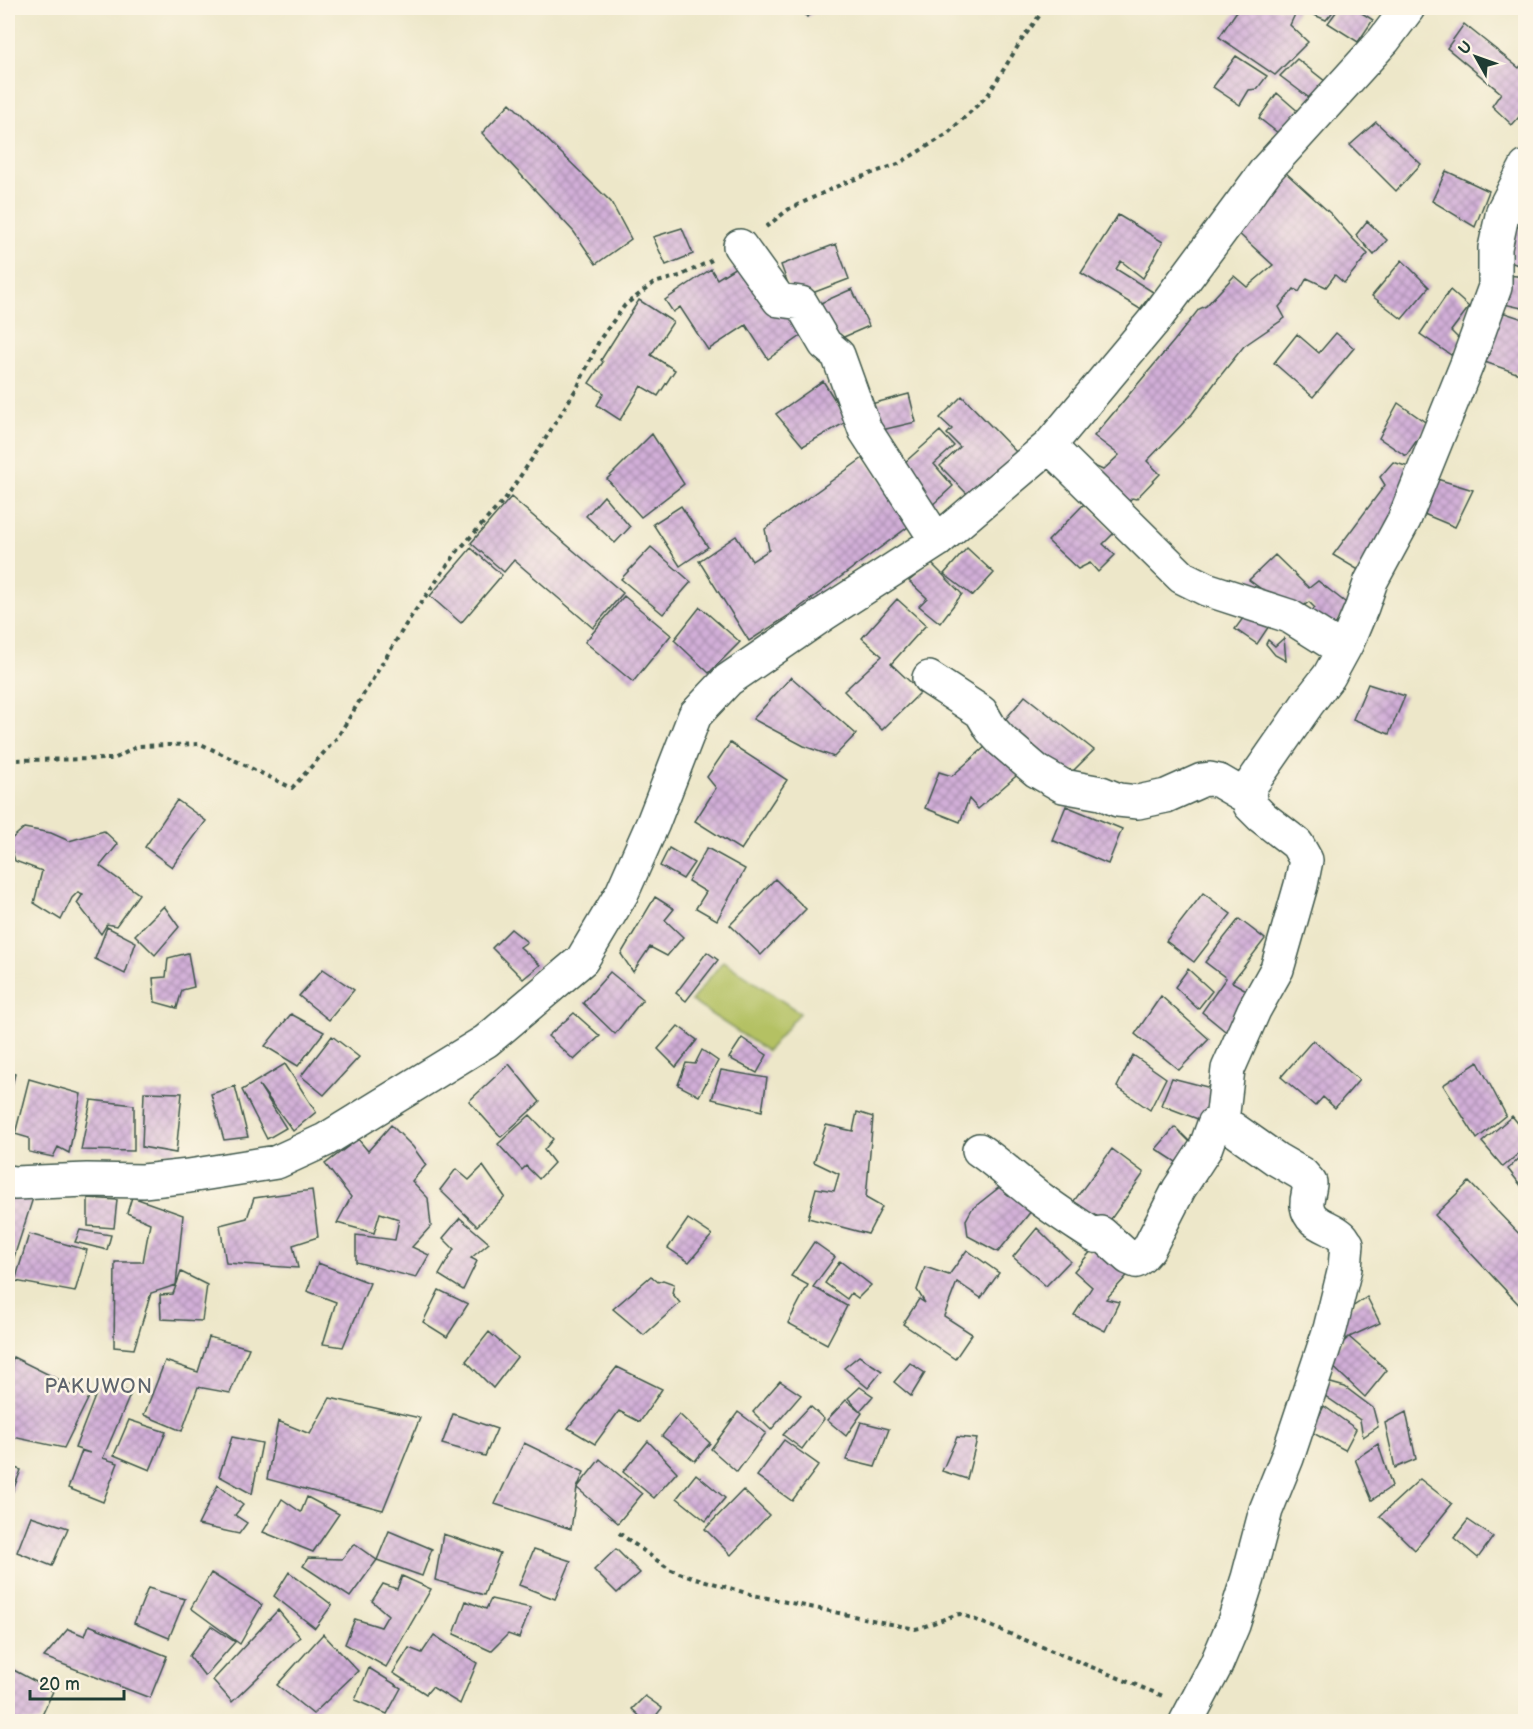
<svg xmlns="http://www.w3.org/2000/svg" width="1533" height="1729" font-family="'Balsamiq Sans',sans-serif">
  <defs>
    <pattern id="building-cross-hatch" width="8" height="8" patternUnits="userSpaceOnUse" patternTransform="scale(1.5)"><rect width="8" height="8" fill="#d2afd8"/><path d="M0 0l8 8M0 8l8-8" fill="none" stroke="#aa90b0"/></pattern>
  </defs>
  <rect width="100%" height="100%" fill="#fcf5e5"/>
  <filter id="ink" filterUnits="userSpaceOnUse"><feTurbulence type="fractalNoise" baseFrequency=".0167" numOctaves="2"/><feDisplacementMap in="SourceGraphic" scale="12" xChannelSelector="R" yChannelSelector="G"/><feConvolveMatrix kernelMatrix="1 2 1 2 8 2 1 2 1" color-interpolation-filters="sRGB"/></filter>
  <filter id="wash" filterUnits="userSpaceOnUse"><feTurbulence type="fractalNoise" baseFrequency=".008" numOctaves="4" result="noise"/><feDisplacementMap in="SourceGraphic" scale="24" xChannelSelector="R" yChannelSelector="G"/><feGaussianBlur stdDeviation="1.35" result="paint"/><feColorMatrix in="noise" values="0 0 0 0 0 0 0 0 0 0 0 0 0 0 0 0 0 1.4 0 .05"/><feComposite in="paint" operator="in"/></filter>
  <g filter="url(#wash)">
    <rect width="100%" height="100%" fill="#ede7c9"/>
    <path fill="#b4c163" stroke="#6a7f4c" stroke-width="1.5" d="M723 961 800 1013 767 1051 691 1001Z"/>
    <g id="blocks">
      <path fill="url(#building-cross-hatch)" d="M801 8H821L807 17Z
        M1239 8H1336L1326 20 1298 8 1290 25 1308 42 1275 75 1219 37Z
        M1339 8H1354L1373 20 1358 42 1328 23Z
        M1464 24 1519 68 1526 60V109L1512 125 1492 106 1501 93 1447 48Z
        M1236 56 1267 76 1257 89 1249 90 1240 105 1213 87Z
        M1297 59 1326 82 1312 100 1280 76Z
        M1277 93 1301 114 1283 137 1259 118Z
        M510 103 611 202 631 239 596 264 574 232 482 133Z
        M1376 122 1421 164 1396 191 1350 145Z
        M1446 171 1489 191 1475 227 1432 201Z
        M1285 172 1331 214 1353 239 1368 254 1344 283 1335 275 1326 287 1307 278 1299 292 1294 289 1279 307 1285 318 1244 346 1217 380 1192 414 1147 461 1160 474 1136 499 1132 498 1124 506 1086 476 1094 466 1103 470 1119 455 1094 436 1174 341 1199 309 1206 306 1234 276 1247 287 1273 265 1236 231Z
        M1118 215 1163 242 1143 278 1121 261 1116 269 1153 292 1140 309 1081 273Z
        M1367 221 1387 240 1374 255 1356 235Z
        M1512 225 1526 229V268L1502 259Z
        M682 228 693 254 666 265 653 237Z
        M836 244 849 279 794 300 781 265Z
        M1402 260 1429 287 1402 319 1372 296Z
        M741 264 784 302 804 334 768 359 746 325 708 350 680 307 673 312 665 300 711 269 717 279Z
        M1507 275 1526 277V309L1504 304Z
        M852 289 869 326 830 343 814 306Z
        M1450 290 1469 307 1451 331 1462 342 1451 355 1420 334Z
        M639 300 673 322 651 355 675 370 658 396 641 386 620 420 597 405 604 393 589 383 603 362 601 360Z
        M1499 311 1526 320 1525 376 1479 360Z
        M1336 333 1354 348 1313 397 1274 363 1297 334 1319 353Z
        M823 381 848 421 803 446 776 414Z
        M909 394 916 422 873 432 867 405Z
        M962 396 1019 455 973 500 940 466 960 447 947 434 952 429 940 418Z
        M1398 403 1428 424 1406 456 1379 438Z
        M940 431 954 446 934 464 953 486 929 508 895 471Z
        M652 434 684 484 641 517 607 479Z
        M863 458 916 521 788 616 749 641 699 561 736 536 752 561 769 550 765 529Z
        M1393 462 1415 469 1367 575 1333 555 1385 485 1380 477Z
        M1437 479 1473 490 1455 527 1424 514Z
        M604 496 630 527 615 543 586 516Z
        M511 497 623 593 593 628 514 560 504 572 471 543Z
        M1084 504 1114 533 1103 544 1115 555 1098 572 1090 563 1078 569 1048 541Z
        M681 506 708 547 680 566 653 524Z
        M651 547 691 582 663 614 621 579Z
        M471 548 502 575 461 623 430 596Z
        M967 548 994 573 973 596 944 574Z
        M1275 555 1309 588 1318 581 1350 606 1326 636 1307 615 1315 608 1309 602 1299 609 1284 606 1249 580Z
        M931 563 962 594 940 623 919 606 927 598 909 581Z
        M624 596 671 635 633 682 585 642Z
        M897 599 926 625 891 664 921 692 882 730 844 691 882 656 862 638Z
        M700 607 740 642 709 673 674 640Z
        M1249 610 1269 626 1257 644 1235 629Z
        M1284 638 1286 661 1275 655 1266 644 1268 640 1275 646Z
        M791 677 856 734 834 757 804 746 753 719Z
        M1368 684 1405 696 1389 734 1353 719Z
        M1025 696 1094 750 1064 780 998 728Z
        M994 739 1022 771 978 809 969 799 960 822 925 808 939 772 952 776Z
        M730 743 787 780 741 850 695 821 716 788 707 777Z
        M177 800 206 821 172 867 145 847Z
        M1066 806 1122 829 1108 864 1052 840Z
        M24 828 51 833 69 841 104 831 118 844 100 866 139 894 116 926 107 924 101 934 77 903 83 894 78 892 72 898 61 920 34 903 42 871 15 861 9 841Z
        M669 848 694 863 683 879 660 866Z
        M707 848 745 869 717 920 696 908 706 892 688 881Z
        M775 879 806 909 761 955 730 925Z
        M1203 893 1231 914 1194 962 1166 941Z
        M655 897 674 909 665 920 683 937 667 956 650 947 633 972 621 954Z
        M164 906 179 927 155 955 135 935Z
        M1239 919 1265 939 1232 982 1257 996 1230 1035 1202 1012 1226 978 1205 962Z
        M107 927 136 942 125 974 95 959Z
        M511 929 527 942 520 947 540 965 523 979 492 948Z
        M707 952 718 960 686 1001 676 993Z
        M188 953 194 987 182 990 177 1008 155 1002 153 978 166 977 168 958Z
        M323 969 354 990 329 1020 299 996Z
        M1188 969 1212 991 1198 1009 1175 987Z
        M610 972 643 999 615 1034 583 1003Z
        M1161 996 1209 1039 1179 1070 1135 1034Z
        M574 1013 600 1036 574 1060 548 1036Z
        M291 1014 324 1032 298 1066 265 1046Z
        M678 1026 697 1040 676 1067 658 1049Z
        M332 1036 359 1057 324 1095 301 1076Z
        M742 1038 767 1055 757 1073 729 1058Z
        M1313 1040 1359 1080 1335 1108 1323 1097 1315 1106 1281 1077Z
        M702 1050 718 1061 699 1096 678 1085 686 1063 695 1064Z
        M1133 1055 1166 1078 1150 1110 1117 1087Z
        M1478 1062 1506 1115 1477 1139 1443 1085Z
        M285 1064 316 1112 293 1131 259 1085 286 1128 267 1139 242 1090Z
        M509 1064 540 1102 501 1137 469 1101Z
        M721 1070 767 1078 762 1111 712 1099Z
        M8 1072 15 1074 8 1100Z
        M1172 1078 1215 1089 1203 1121 1161 1105Z
        M29 1079 81 1094 69 1153 58 1147 53 1157 29 1152V1138L15 1134Z
        M235 1086 248 1137 224 1140 211 1094Z
        M144 1092 182 1093 176 1153 142 1147Z
        M91 1100 134 1105V1151L81 1150Z
        M857 1112 873 1117 866 1198 882 1207 868 1234 808 1218 816 1188 834 1191 839 1174 814 1162 826 1125 853 1131Z
        M530 1115 553 1139 544 1150 554 1163 539 1179 526 1166 522 1170 498 1144Z
        M1512 1116 1526 1133V1147L1503 1167 1482 1142Z
        M391 1125 413 1147 426 1165 412 1181 428 1198 431 1226 412 1247 429 1255 416 1278 356 1262V1235L395 1240 399 1219 380 1213 374 1233 337 1223 351 1197 325 1164 358 1139 368 1151Z
        M1175 1127 1192 1144 1176 1162 1156 1149Z
        M1112 1149 1144 1173 1101 1233 1068 1209Z
        M1526 1152V1192L1508 1169Z
        M483 1166 505 1197 477 1226 440 1190 456 1169 469 1180Z
        M1469 1182 1526 1241V1312L1435 1215Z
        M1001 1186 1032 1210 998 1252 968 1236 966 1220 972 1209Z
        M312 1190 318 1237 293 1245 298 1268 226 1263 220 1225 247 1218 254 1198Z
        M8 1195 33 1198 8 1276Z
        M132 1197 183 1215 176 1285 151 1293 134 1349 114 1347 115 1262H143L150 1223 127 1213Z
        M88 1198 117 1200 114 1228 88 1226Z
        M460 1218 489 1243 471 1258 477 1261 463 1290 439 1275 454 1249 443 1238Z
        M688 1219 712 1235 689 1262 668 1248Z
        M1037 1228 1070 1261 1046 1286 1013 1257Z
        M80 1230 111 1235 107 1250 75 1242Z
        M29 1234 87 1250 75 1292 15 1281Z
        M814 1242 835 1257 813 1287 847 1306 827 1344 788 1323 808 1285 791 1276Z
        M1099 1242 1133 1269 1106 1299 1119 1302 1105 1331 1074 1315 1092 1287 1074 1271Z
        M967 1250 999 1273 981 1298 957 1282 944 1316 972 1334 955 1359 903 1324 919 1299 925 1303 917 1290 925 1267 949 1275Z
        M840 1261 871 1285 858 1298 851 1293 847 1299 825 1283Z
        M318 1263 370 1283 343 1347 323 1344 336 1302 307 1291Z
        M181 1272 207 1285 202 1321 161 1319 160 1295 173 1294Z
        M651 1276 658 1282 663 1280 674 1284 672 1293 680 1303 644 1335 613 1309Z
        M439 1290 468 1304 447 1337 423 1322Z
        M1367 1297 1380 1323 1343 1340 1336 1318Z
        M489 1332 517 1357 493 1388 466 1361Z
        M209 1337 249 1348 230 1393 198 1387 182 1431 144 1415 165 1361 198 1372Z
        M1349 1337 1387 1370 1365 1397 1325 1359Z
        M859 1356 882 1371 868 1388 844 1368Z
        M13 1357 90 1395 64 1448 8 1436V1377Z
        M910 1363 925 1373 911 1396 894 1382Z
        M617 1367 662 1389 640 1422 619 1411 595 1444 568 1428Z
        M1320 1380 1345 1387 1373 1408 1378 1427 1363 1437 1360 1420 1315 1389Z
        M101 1381 131 1393 103 1458 118 1463 103 1502 68 1488 82 1451 90 1453 75 1448Z
        M780 1381 801 1395 771 1430 753 1412Z
        M860 1387 873 1396 860 1411 862 1413 846 1436 827 1420 846 1400 860 1411 848 1398Z
        M330 1398 420 1418 383 1510 267 1479 278 1421 310 1434Z
        M810 1406 824 1419 802 1449 783 1435Z
        M1324 1406 1356 1429 1345 1450 1311 1432Z
        M738 1412 766 1433 737 1472 711 1449Z
        M1406 1412 1416 1459 1395 1468 1385 1423Z
        M453 1414 497 1429 485 1456 442 1444Z
        M679 1414 710 1443 695 1461 662 1436Z
        M129 1420 166 1432 150 1470 114 1455Z
        M861 1422 889 1429 875 1467 846 1460Z
        M232 1437 262 1443 252 1494 219 1476Z
        M957 1437 977 1439 967 1479 942 1471Z
        M784 1440 819 1465 792 1501 757 1476Z
        M648 1441 677 1472 654 1498 623 1472Z
        M524 1443 584 1472 577 1488 571 1529 495 1504Z
        M1378 1444 1392 1486 1372 1500 1355 1459Z
        M600 1459 642 1494 618 1523 577 1488Z
        M8 1466 21 1470 8 1503Z
        M696 1474 725 1498 706 1521 677 1498Z
        M1420 1479 1452 1504 1415 1550 1380 1516Z
        M218 1485 243 1505 235 1515 247 1523 239 1534 198 1525Z
        M743 1490 769 1515 731 1555 705 1529Z
        M307 1497 339 1514 313 1552 263 1532 282 1499 301 1512Z
        M31 1516 68 1528 52 1566 17 1552Z
        M1468 1520 1493 1537 1478 1558 1454 1538Z
        M389 1531 432 1549 422 1576 377 1560 350 1597 303 1566 308 1558 342 1559 354 1544 377 1560Z
        M443 1534 500 1553 484 1595 435 1580Z
        M534 1549 571 1561 555 1599 519 1585Z
        M616 1549 640 1573 617 1593 594 1570Z
        M289 1572 332 1605 315 1628 274 1596Z
        M211 1573 262 1605 240 1644 191 1608Z
        M402 1576 431 1589 386 1667 345 1644 355 1619 381 1627 388 1615 372 1601 383 1584 397 1589Z
        M148 1588 185 1599 169 1638 134 1623Z
        M491 1599 531 1608 519 1638 508 1634 491 1651 454 1634 466 1601 486 1609Z
        M278 1610 300 1637 232 1702 213 1680Z
        M89 1625 167 1656 150 1698 44 1657 68 1629 85 1636Z
        M211 1626 235 1642 205 1676 189 1656Z
        M323 1634 358 1671 313 1714 277 1685Z
        M434 1635 477 1663 460 1704 432 1687 426 1694 393 1673 409 1648 422 1653Z
        M8 1667 53 1691 39 1722H8Z
        M369 1668 401 1688 387 1714 355 1700Z
        M645 1696 662 1708 651 1722H646L632 1709Z"/>
    </g>
  </g>
  <g filter="url(#ink)">
    <use href="#blocks" fill-opacity="0" stroke="#3e564a" stroke-width="1.5"/>
    <g fill="none" stroke-linecap="round" stroke-linejoin="round">
      <defs>
        <path id="minor" d="M740 246 779 300 801 303 825 344 838 355 865 430 937 541
          M1049 446 1182 577 1206 589 1289 616 1343 650
          M929 678 981 712 991 729 1002 741 1037 771 1063 786 1101 793 1118 800 1138 802 1166 796 1202 780 1210 779 1219 781 1250 799
          M1222 1121 1228 1069 1254 1010 1277 969 1301 885 1306 860 1297 844 1262 817 1250 805 1249 795 1251 785 1308 703 1329 676 1347 643 1362 607 1371 581 1404 520 1467 364 1495 287V248L1503 211 1526 167
          M979 1150C998 1163 1015 1179 1033 1193 1053 1209 1074 1222 1095 1236L1101 1233 1129 1258 1136 1261 1141 1257 1149 1248 1179 1189 1205 1149 1214 1124 1222 1121 1276 1159 1302 1174 1310 1183C1310 1190 1306 1199 1307 1206 1310 1226 1330 1225 1342 1237 1344 1239 1345 1242 1347 1244L1345 1268 1330 1329 1287 1458 1266 1510 1248 1578 1233 1625 1216 1665 1186 1722
          M8 1182 15 1183 87 1180 143 1181 189 1176 277 1162 325 1140 486 1041 582 960 622 893 653 823 695 715 728 680 824 614 937 541 1049 446 1157 317 1267 169 1384 40 1408 8"/>
      </defs>
      <use href="#minor" stroke="#3e564a" stroke-width="36"/>
      <path stroke="#3e564a" stroke-width="4" stroke-dasharray="4.5 4.5" stroke-linecap="butt" d="M766 227 789 209 844 183 898 164 946 135 988 95 1021 41 1045 8
        M8 760 114 759 138 746 201 744 292 788 337 738 408 621 457 552 505 499 544 441 578 386 600 339 625 305 654 283 680 276 712 260
        M619 1533 669 1569 679 1573 753 1595 915 1629 920 1628 955 1615 961 1614 1163 1696"/>
      <use href="#minor" stroke="#fff" stroke-width="33"/>
    </g>
  </g>
  <g text-anchor="middle" stroke-width="5" stroke-linejoin="round" paint-order="stroke">
    <g font-size="20" letter-spacing="1.5" fill="#5e656d" stroke="#fcf5e5">
      <text x="99" y="1393">PAKUWON</text>
    </g>
  </g>
  <rect width="1533" height="1729" fill="none" stroke="#fcf5e5" stroke-width="30"/>
  <g transform="translate(1476 57) rotate(310)" stroke="#fcf5e5" stroke-width="4.5" paint-order="stroke">
  <path d="M0-4.5L10 22L0 15L-10 22Z" fill="#1f3d34"/>
  <text y="-9" font-size="16" font-weight="bold" text-anchor="middle" fill="#1f3d34">U</text>
  </g>
  <path d="M30 1690v9h94v-9" fill="none" stroke="#1f3d34" stroke-width="3"/>
  <text x="39" y="1690" font-size="18" fill="#1f3d34" stroke="#fcf5e5" stroke-width="4.5" paint-order="stroke">20 m</text>
</svg>
